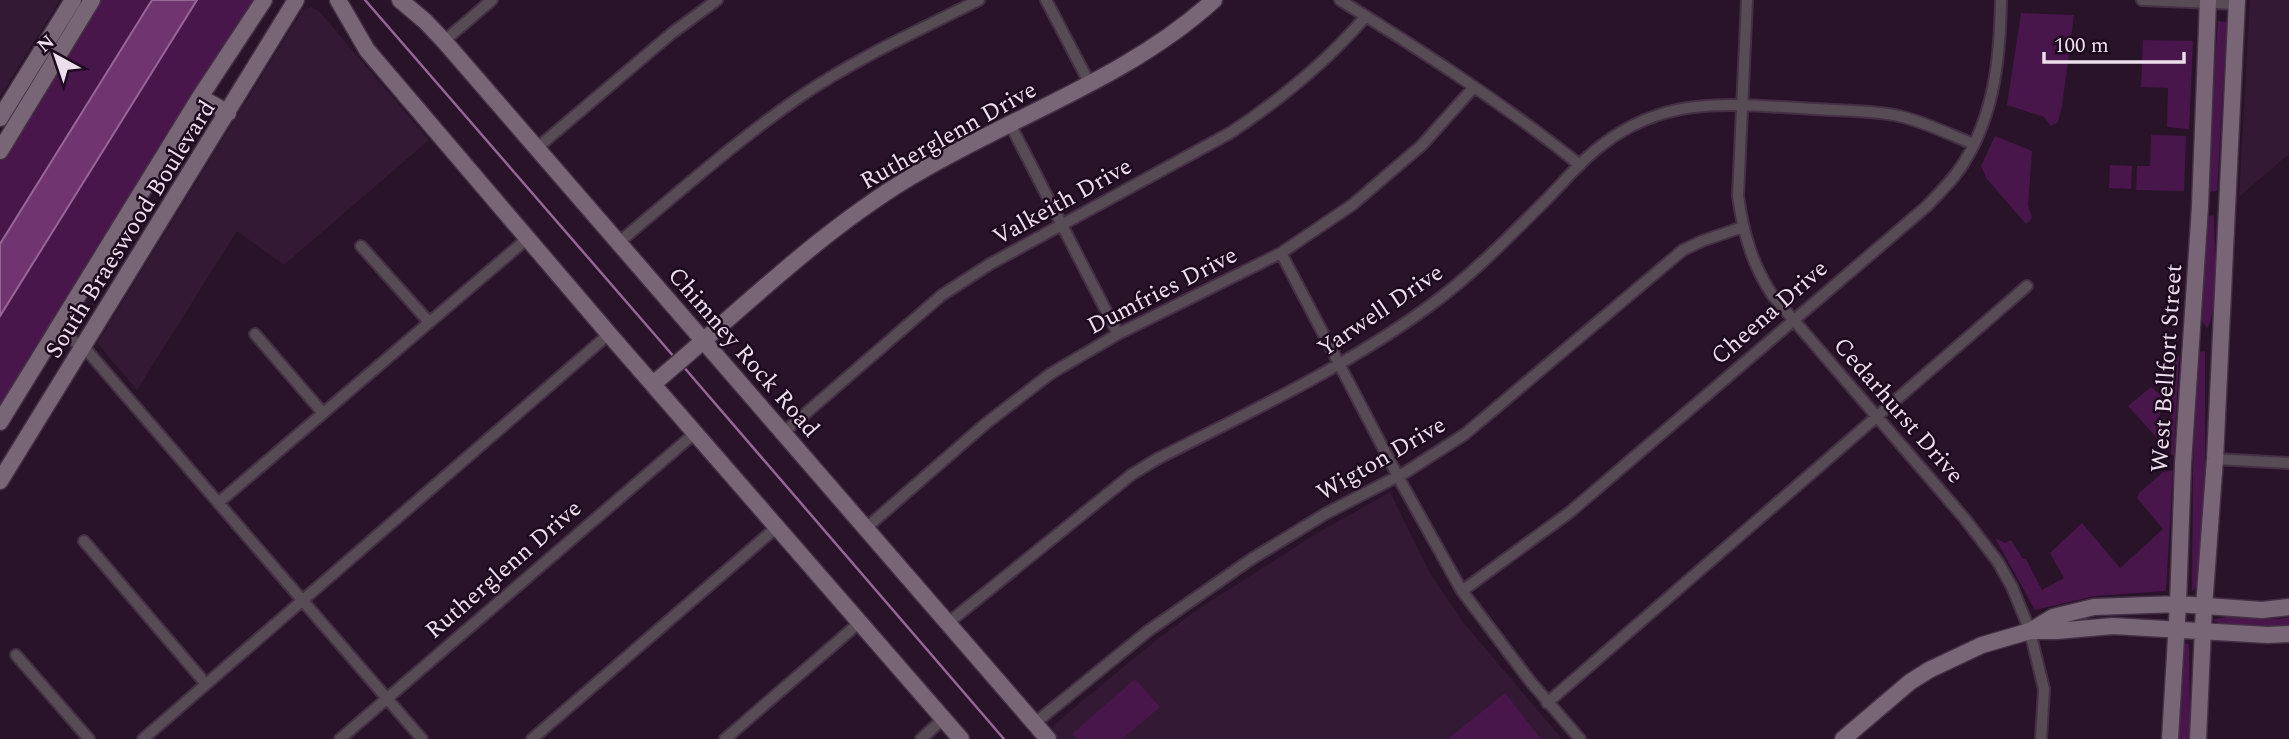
<svg xmlns="http://www.w3.org/2000/svg" width="2289" height="739" font-family="Spectral,serif">
  <rect width="100%" height="100%" fill="#281329"/>
  <path fill="#331934" d="M0 0H60L0 97Z
    M2250 0H2289V154L2239 197Z
    M311 7 319 11 429 140 284 265 237 231 137 390 97 343 303 9Z
    M1390 492 1431 575 1464 623 1562 739H1058L1052 731 1053 726 1088 696 1160 637 1200 608 1317 533Z"/>
  <path fill="#49164b" d="M100 0H255L0 410V162Z
    M2021 13 2074 15 2062 106 2058 122 2051 126 2044 117 2007 105Z
    M2218 21 2227 22 2217 191 2210 192 2206 171Z
    M2143 40 2193 41 2189 129 2167 127 2168 88 2141 87Z
    M2151 135 2186 136 2184 191 2136 190 2137 166H2150Z
    M1995 136 2032 151 2028 205 2032 218 2026 224 1987 179 1981 166Z
    M2110 165 2132 166 2131 189 2109 188Z
    M2214 215C2214 237 2219 312 2207 328L2202 321 2206 217Z
    M2205 351V472L2199 585 2192 591 2193 466 2198 352Z
    M2179 355 2174 456 2171 454 2172 387 2165 368Z
    M2151 387 2162 396 2157 438 2128 406Z
    M2173 470 2166 591 2095 596 2035 610 1995 538 2005 543 2011 540 2023 559H2026L2042 590 2064 578 2050 553 2082 523 2120 568 2163 529 2137 498 2139 493 2163 472Z
    M2231 616 2281 619 2289 617V628L2235 629 2212 620Z
    M2183 643 2189 644 2190 739H2178Z
    M1135 679 1160 707 1122 739H1077L1072 734Z
    M1505 693 1541 739H1448Z"/>
  <path fill="#703471" stroke="#966796" stroke-width="2" d="M152 0H197L0 316V244Z"/>
  <g fill="none" stroke-linecap="round" stroke-linejoin="round">
    <path stroke="#966796" stroke-width="2.5" d="M365 0 675 358
      M682 365 1004 739"/>
    <defs>
      <path id="street" d="M1046 0 1090 84
        M1340 0C1422 51 1504 104 1580 165
        M1747 0 1738 196C1743 232 1752 265 1773 296L1965 519 1998 562 2012 587 2030 631 2033 644 2044 689 2041 739
        M2142 0 2237 4
        M444 41 492 0
        M1010 124 1118 334
        M537 148 672 33 717 0
        M618 243C678 193 737 140 801 96 857 58 919 30 979 0
        M361 246 429 322
        M1281 253 1402 484 1462 591 1530 681 1580 739
        M57 331 84 347 422 739
        M255 334 323 413
        M783 433 942 295 990 264 1230 133C1281 99 1326 63 1366 16
        M2215 459 2289 463
        M218 503 528 238
        M866 528 984 425 1050 374 1118 334 1281 253 1352 205 1422 145 1474 87
        M84 541 206 684
        M1462 591 1570 512 1927 206C1941 191 1956 177 1966 159 1995 111 2000 55 2001 0
        M948 623 1131 475 1157 459C1249 412 1344 368 1428 307 1471 276 1508 238 1546 200 1564 182 1581 160 1602 145 1669 93 1736 105 1815 109 1842 111 1872 110 1899 116 1925 122 1949 134 1973 144
        M16 655 89 739
        M1547 703 2027 286
        M1035 723 1148 631 1250 560 1325 514 1406 472 1465 434 1683 250 1702 241 1743 227
        M143 739 609 334
        M340 739 695 433
        M532 739 778 526
        M725 739 860 622
        M921 739 943 719"/>
      <path id="secondary" d="M338 0 367 50 609 334 961 739
        M400 0 425 21 444 41 1048 739
        M200 97 228 113
        M0 118 73 0
        M0 151 92 0
        M653 384C737 314 815 235 909 178 1009 117 1126 80 1214 0
        M0 422 200 97 264 0
        M0 481 296 0
        M2030 631H2056L2113 626 2268 635 2289 634
        M1843 739 1910 682 1929 670 1982 645 2030 631 2053 617 2094 607 2178 604 2262 610 2289 607
        M2170 739 2178 604 2183 464 2200 206 2208 0
        M2198 739 2204 607 2215 459 2237 0"/>
    </defs>
    <use href="#street" stroke="#442f44" stroke-width="14"/>
    <use href="#secondary" stroke="#442f44" stroke-width="19"/>
    <use href="#street" stroke="#574c56" stroke-width="10"/>
    <use href="#secondary" stroke="#786677" stroke-width="16"/>
  </g>
  <g text-anchor="middle" stroke-width="5" stroke-linejoin="round" paint-order="stroke">
    <g font-size="24" fill="#eddeec" stroke="#1e0a1f">
      <text transform="translate(948 135) rotate(-29)" y="8">Rutherglenn Drive</text>
      <text transform="translate(1062 201) rotate(-29)" y="8">Valkeith Drive</text>
      <text transform="translate(130 229) rotate(-58)" y="8">South Braeswood Boulevard</text>
      <text transform="translate(1162 290) rotate(-27)" y="8">Dumfries Drive</text>
      <text transform="translate(1380 310) rotate(-34)" y="8">Yarwell Drive</text>
      <text transform="translate(1769 312) rotate(-41)" y="8">Cheena Drive</text>
      <text transform="translate(744 352) rotate(49)" y="8">Chimney Rock Road</text>
      <text transform="translate(2166 368) rotate(-86)" y="8">West Bellfort Street</text>
      <text transform="translate(1899 410) rotate(49)" y="8">Cedarhurst Drive</text>
      <text transform="translate(1381 458) rotate(-30)" y="8">Wigton Drive</text>
      <text transform="translate(503 569) rotate(-41)" y="8">Rutherglenn Drive</text>
    </g>
  </g>
  <g transform="translate(56 56) rotate(320)" stroke="#1e0a1f" stroke-width="5" paint-order="stroke">
  <path d="M0-5L12 26L0 18L-12 26Z" fill="#eddeec"/>
  <text y="-10" font-size="19" font-weight="bold" text-anchor="middle" fill="#eddeec">N</text>
  </g>
  <path d="M2044 52v10h140v-10" fill="none" stroke="#eddeec" stroke-width="3.5"/>
  <text x="2054" y="52" font-size="21" fill="#eddeec" stroke="#1e0a1f" stroke-width="5" paint-order="stroke">100 m</text>
</svg>
